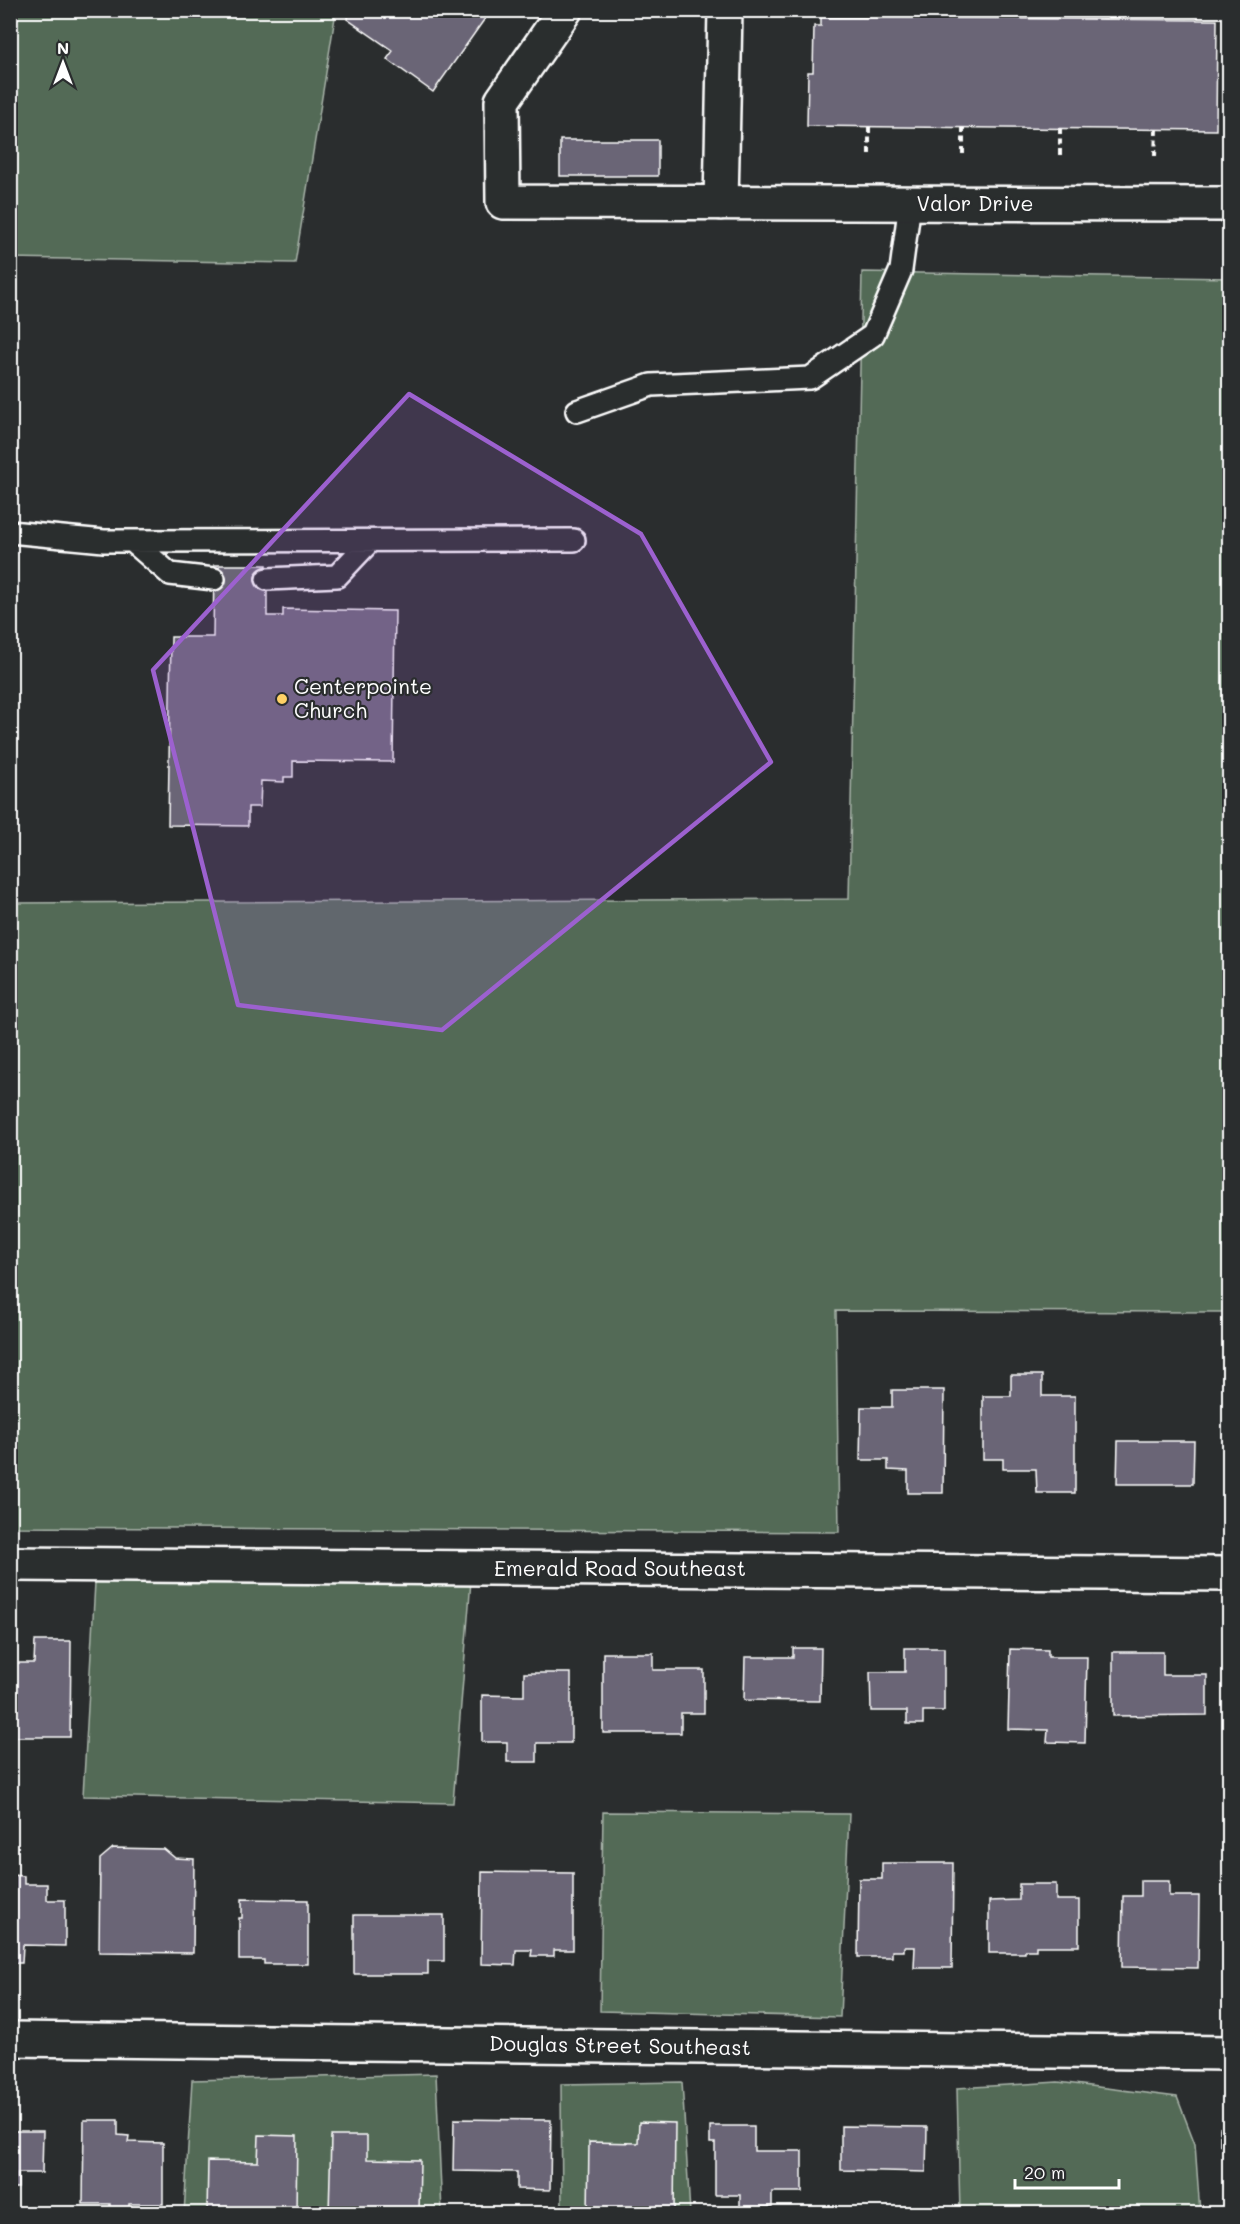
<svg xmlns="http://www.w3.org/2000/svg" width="1240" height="2224" font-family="Mali,sans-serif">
  <rect width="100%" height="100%" fill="#2a2d2e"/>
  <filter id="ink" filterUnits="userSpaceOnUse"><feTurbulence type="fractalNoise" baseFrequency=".0167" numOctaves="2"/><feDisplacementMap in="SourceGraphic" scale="12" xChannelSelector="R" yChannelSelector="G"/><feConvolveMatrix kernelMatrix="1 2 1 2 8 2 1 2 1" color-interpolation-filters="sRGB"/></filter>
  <g filter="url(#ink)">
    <path fill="#536a56" stroke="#a9b4aa" stroke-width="1.5" d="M11 10 336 11 295 263 11 258Z
      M862 272 1229 278V1312L836 1311 839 1532 11 1527V903L849 899Z
      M96 1565 472 1568 453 1803 83 1796Z
      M603 1812 849 1814 840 2017 600 2011Z
      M436 2074 442 2213 184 2214 192 2080Z
      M682 2082 690 2213H562L561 2084Z
      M1058 2082 1177 2097 1195 2144 1200 2213H960L957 2088Z"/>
    <path fill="#6b6576" stroke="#fff" stroke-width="1.5" d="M353 10H491L433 92 387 59 393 51 347 19Z
      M821 17 1217 20 1216 130 807 126 808 72H813L814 26H821Z
      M560 140H658V176H560Z
      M214 565H267V616H283V609L395 611 393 762 293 761V777H284V782L261 781 260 807H248V826L168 825 171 637H213Z
      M1011 1375H1042V1396H1075V1493H1037L1036 1469H1003V1459H983V1396H1011Z
      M892 1390H944L943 1493H908V1471L888 1470V1460H860L861 1407H892Z
      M1118 1441H1194L1193 1484H1117Z
      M35 1641H71L70 1737H10V1663H34Z
      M793 1648H821L820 1701 744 1700 745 1657H793Z
      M905 1648H944V1711H923V1724H907V1711H871L870 1672H905Z
      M1010 1649 1048 1650V1657H1087L1085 1743 1047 1742 1048 1730 1008 1729Z
      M1113 1652H1163V1675H1207V1715L1113 1716Z
      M603 1653H653V1670H704V1713H681V1733H603Z
      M524 1673H571V1743H537V1762H507V1742H482V1695L524 1696Z
      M113 1848 164 1849 175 1858 194 1859 193 1953 99 1952 100 1859Z
      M882 1863H953L952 1968H914L915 1947H904V1951H892V1957H858L859 1879H882Z
      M482 1872 573 1873V1950H554V1956H531L532 1950H516L515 1965 481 1964Z
      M10 1875 24 1876V1884H47V1900H65V1946L23 1945 22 1963H10Z
      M1141 1881H1169V1896H1199L1198 1968 1122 1967 1123 1896H1141Z
      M1019 1884H1056V1900H1079V1946H1036V1950H1025V1953H989V1901L1019 1900Z
      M242 1899 308 1900V1964H264V1960H239V1918H242Z
      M354 1915H444V1961H428V1974H354Z
      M454 2119 551 2120 550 2190 517 2189V2172L453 2171Z
      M84 2120H118V2135L129 2136 128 2142 163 2143V2204H129V2214H110V2204H83Z
      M639 2122 675 2123 674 2214H588L589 2142 638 2143Z
      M710 2126H754V2151H802V2192H772V2207H740V2195H715V2143H710Z
      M841 2126 927 2127 926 2172 841 2170Z
      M1220 2128H1230V2197H1225V2145H1220Z
      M10 2131H43L42 2173H18V2188H10Z
      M259 2135 297 2136 296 2214H207L208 2161 258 2162Z
      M331 2136H367V2159L420 2160 419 2214H329Z"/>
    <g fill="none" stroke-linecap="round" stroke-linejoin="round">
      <defs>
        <path id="service" d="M577 411 651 385 810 378 873 335 901 270 910 203
          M10 532 104 541 574 540
          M132 541 170 574 214 579
          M267 579 337 576 370 541"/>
        <path id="minor" d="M565 10 502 101 503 202 1230 204
          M721 203 725 10
          M10 1564 1230 1574
          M10 2039 1230 2053"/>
      </defs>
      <use href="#service" stroke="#fff" stroke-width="26"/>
      <use href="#minor" stroke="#fff" stroke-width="38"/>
      <path stroke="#fff" stroke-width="4" stroke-dasharray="6 4.5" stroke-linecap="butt" d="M963 127V154
        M1060 128V155
        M869 154V126
        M1155 156 1156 129"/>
      <use href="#service" stroke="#2a2d2e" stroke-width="21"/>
      <use href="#minor" stroke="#2a2d2e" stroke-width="33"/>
    </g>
  </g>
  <path fill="#9c61cf" fill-opacity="0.2" stroke="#9c61cf" stroke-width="4.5" stroke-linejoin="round" d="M409 394 641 534 771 762 442 1030 238 1005 153 670Z"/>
  <circle fill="#ffd166" stroke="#2a2d2e" stroke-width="2" cx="282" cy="699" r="6"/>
  <g text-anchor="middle" stroke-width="4.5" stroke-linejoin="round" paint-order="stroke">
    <g font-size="21" fill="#fff" stroke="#2a2d2e">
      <text x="975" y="211">Valor Drive</text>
      <text x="620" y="1576">Emerald Road Southeast</text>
      <text transform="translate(620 2046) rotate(1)" y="7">Douglas Street Southeast</text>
    </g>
    <g font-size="21" fill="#fff" stroke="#2a2d2e" text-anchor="start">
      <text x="294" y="694">Centerpointe<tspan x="294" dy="24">Church</tspan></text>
    </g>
  </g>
  <rect width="1240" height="2224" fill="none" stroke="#2a2d2e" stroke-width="36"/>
  <rect x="18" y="18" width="1204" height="2188" fill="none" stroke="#fff" stroke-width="2" filter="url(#ink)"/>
  <g transform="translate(63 63)" stroke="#2a2d2e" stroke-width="4.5" paint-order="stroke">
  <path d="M0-4.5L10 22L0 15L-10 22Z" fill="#ffffff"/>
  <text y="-9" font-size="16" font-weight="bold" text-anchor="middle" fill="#ffffff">N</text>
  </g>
  <path d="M1015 2179v9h104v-9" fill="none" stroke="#ffffff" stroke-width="3"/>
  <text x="1024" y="2179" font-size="18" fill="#ffffff" stroke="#2a2d2e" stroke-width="4.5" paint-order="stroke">20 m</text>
</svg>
